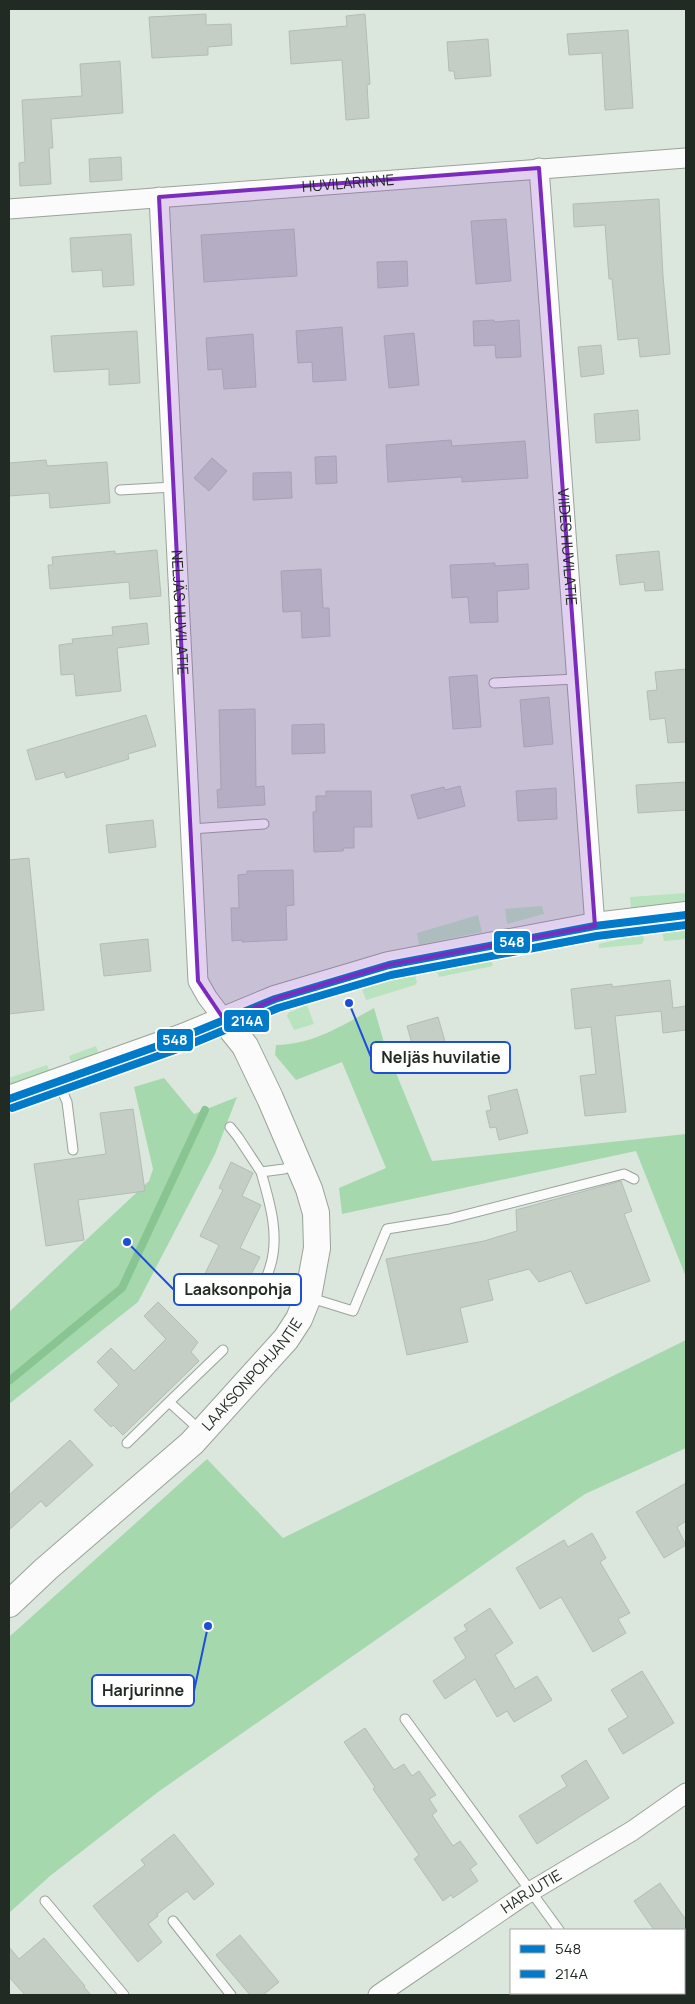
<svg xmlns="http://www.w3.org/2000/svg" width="695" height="2004" font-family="Manrope,sans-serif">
  <rect width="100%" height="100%" fill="#dbe7dc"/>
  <path fill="#b9e2be" d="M686 893V904L631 908 630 897Z
    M542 906 544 914 507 924 505 909Z
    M478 915 482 932 419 945 417 933Z
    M686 929V939L664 941 662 932Z
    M642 934 644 939 642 944 599 948V944Z
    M491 959 493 966 439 977 436 970Z
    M412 975 415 976 417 982 415 985 366 1000 362 989Z
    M307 1005 314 1024 294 1030 287 1016 288 1013Z
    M96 1046 99 1055 72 1064 69 1056Z
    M47 1065 50 1072 9 1086V1078Z"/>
  <path fill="#a6d8ae" d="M374 1008 385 1046 432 1161 686 1134V1277L636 1151 342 1214 339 1188 386 1168 342 1062 296 1080 275 1055 276 1045C312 1045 343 1025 374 1008Z
    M164 1078 194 1114 237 1097 215 1154 138 1302 9 1404V1312L149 1181 153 1169 134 1087Z
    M686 1340V1448L585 1494 158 1792 50 1876 9 1913V1637L207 1459 283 1538Z"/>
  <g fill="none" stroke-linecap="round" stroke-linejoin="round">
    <path stroke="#89c593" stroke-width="8" d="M9 1381 122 1288 205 1110"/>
  </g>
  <path fill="#c4cec5" stroke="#b3bdb4" d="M206 14V25L231 24 232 45 208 47V55L152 58 149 17Z
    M365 14 370 84 367 85 369 118 346 120 342 60 291 64 289 31 347 26 346 16Z
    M628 30 633 108 605 110 602 53 569 55 567 34Z
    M488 39 491 76 455 79 454 71H449L447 42Z
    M120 61 123 113 51 119 53 148H49L51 184 20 186 19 163 25 162 22 100 82 96 80 64Z
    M121 157 122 180 90 182 89 159Z
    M659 199 663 276 670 354 640 357 638 338 618 340 612 279H609L605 225 574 227 573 204Z
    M506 219 511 281 476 284 471 221Z
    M294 229 297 276 204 282 201 235Z
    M131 234 134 285 103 287 102 270 72 272 70 238Z
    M407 261 408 286 378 288 377 262Z
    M494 320V322L519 320 521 357 496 358 495 345 474 346 473 321Z
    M342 327 346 380 313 382 312 362 298 363 296 331Z
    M137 331 140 383 109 385V369L54 372 51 336Z
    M414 333 419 385 389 388 384 336Z
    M253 334 256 387 224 389 222 369 208 370 206 338Z
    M601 345 604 374 581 377 578 347Z
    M638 410 640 440 596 443 594 414Z
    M451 440 452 446 525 441 528 478 462 482V477L388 482 386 445Z
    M336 456 337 483 316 484 315 457Z
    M212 458 227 471 209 491 194 478Z
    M46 460 47 466 107 462 110 503 50 508 49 493 9 496V463Z
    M291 472 292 498 253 500V473Z
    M157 550 161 596 130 599 129 582 50 589 48 565H53L52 557 115 551V554Z
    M659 551 663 590 645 591 644 582 620 585 616 555Z
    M495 563V566L528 564 529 589 497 591 498 622 470 623 468 597 452 598 450 565Z
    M321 569 323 608H329L330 636 302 638 301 611 283 612 281 571Z
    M147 623 149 644 117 648 121 691 76 696 74 674 61 675 59 645 73 643 72 639 113 635 112 627Z
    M686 669V742L668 743 665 718 650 720 647 691 657 690 655 672Z
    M477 675 481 727 453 729 449 677Z
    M549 697 553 744 524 747 520 700Z
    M255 709 256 787 264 786 265 805 218 808 217 790 221 789 219 710Z
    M146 715 156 746 128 754 129 759 66 778 64 772 36 780 27 750Z
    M324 724 325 753 292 754V725Z
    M686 782V810L638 813 636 785Z
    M460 786 465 806 418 819 411 795 444 787 445 790Z
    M556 788 557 819 518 821 516 791Z
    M326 791H371L372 827H354V848H344L343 851 314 852 313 812H316V796H326Z
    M153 820 156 847 109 853 106 825Z
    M29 858 44 1010 9 1014V860Z
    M293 870 294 905 286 906 287 940 242 942V940L232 941 231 908H239L238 875 247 874V871Z
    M148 939 151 971 104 976 100 944Z
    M670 980 673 1008 686 1006V1030L663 1033 661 1011 615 1016 626 1112 585 1116 580 1076 596 1074 591 1027 575 1029 571 989 612 984V987Z
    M438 1017 446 1045 415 1054 407 1026Z
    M517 1089 528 1133 499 1140 496 1127 490 1128 486 1111 491 1110 488 1096Z
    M133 1109 145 1191 78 1200 84 1240 46 1246 34 1164 106 1154 100 1113Z
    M231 1162 253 1173 242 1196 261 1205 240 1248 260 1257 236 1304 199 1286 219 1245 200 1236 223 1190 219 1188Z
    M621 1181 632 1211 624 1214 650 1281 586 1304 571 1271 539 1282 529 1269 488 1280 493 1300 460 1308 468 1342 407 1355 386 1259 484 1241 517 1231 516 1210Z
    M158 1302 198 1342 191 1352 199 1361 123 1435 113 1425 111 1427 94 1410 119 1385 97 1362 111 1348 134 1371 166 1339 144 1316Z
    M70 1440 93 1465 46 1507 41 1501 9 1530V1495Z
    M686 1483V1521L677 1527 686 1545 664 1558 636 1512Z
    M592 1533 606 1558 600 1562 630 1613 618 1619 626 1633 593 1652 561 1597 540 1609 516 1568 564 1540 568 1547Z
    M490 1608 513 1643 495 1655 515 1689 537 1676 552 1700 514 1722 507 1711 497 1717 475 1679 445 1699 433 1681 466 1658 454 1638 467 1630 464 1625Z
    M642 1671 674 1723 623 1754 608 1729 628 1717 611 1690Z
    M365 1728 394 1770 404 1764 412 1776 419 1771 436 1795 429 1799 437 1811 432 1815 453 1846 460 1841 477 1864 470 1869 478 1881 453 1898 451 1895 443 1901 414 1859 419 1855 373 1789 375 1787 344 1742Z
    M586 1760 609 1798 537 1844 519 1816 567 1786 561 1776Z
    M174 1834 214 1884 194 1900 187 1891 157 1914 158 1916 148 1924 162 1942 138 1962 93 1906 145 1865 141 1860Z
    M660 1883 686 1920V1930H654L634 1901Z
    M240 1935 279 1982 263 1995H250L216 1955Z
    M44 1938 85 1986 84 1987 91 1995H25L9 1977V1947L19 1959Z"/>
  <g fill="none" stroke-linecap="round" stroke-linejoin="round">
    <defs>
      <path id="lane" d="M120 490 173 487
        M494 683 577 679
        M191 829 264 824
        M59 1084 67 1102 73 1150
        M230 1127 238 1137 261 1172
        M311 1298 353 1311 387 1229 449 1219 624 1174 634 1179
        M256 1299C261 1289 267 1278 270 1267 280 1236 270 1203 261 1172L284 1169 296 1165
        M200 1430 169 1402 223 1350
        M127 1443 169 1402
        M405 1719 559 1930
        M45 1901 124 1995
        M173 1921 231 1995
        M603 1993 604 1995"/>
      <g id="street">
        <path id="s1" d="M539 168 595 926"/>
        <path id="s2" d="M159 197 198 981 207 997 225 1021"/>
        <path id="s3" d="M9 209 686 158"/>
        <path id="s4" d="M378 1995 523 1896 632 1831 686 1793"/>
      </g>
      <g id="secondary">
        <path d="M9 1099 183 1037 275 999 389 965 595 926 686 915"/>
        <path id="s5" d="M9 1604 46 1569 192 1443 286 1339 299 1319 308 1297 317 1248 316 1213 309 1189 270 1098 245 1046 225 1021"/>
      </g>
    </defs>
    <use href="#lane" stroke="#9aa39b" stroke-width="11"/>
    <use href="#street" stroke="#9aa39b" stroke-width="21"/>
    <use href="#secondary" stroke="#9aa39b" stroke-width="28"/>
    <use href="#lane" stroke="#fafbfa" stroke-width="9"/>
    <use href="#street" stroke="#fafbfa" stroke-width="19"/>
    <use href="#secondary" stroke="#fafbfa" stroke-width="26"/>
    <defs>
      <path id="bus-1" d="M9 1099 183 1037 275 999 389 965 595 926 686 915"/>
      <path id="bus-2" d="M12 1108 186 1046 278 1008 391 975 597 936 686 925"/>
    </defs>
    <use href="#bus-1" stroke="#fff" stroke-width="11"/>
    <use href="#bus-2" stroke="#fff" stroke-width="11"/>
    <use href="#bus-1" stroke="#007ac9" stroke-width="8"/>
    <use href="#bus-2" stroke="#007ac9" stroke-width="8"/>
  </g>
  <path fill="#7b2cbf" fill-opacity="0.2" stroke="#7b2cbf" stroke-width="4" stroke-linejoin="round" d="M539 168 595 926 389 965 275 999 225 1021 198 981 159 197Z"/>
  <g text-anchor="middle" stroke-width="4" stroke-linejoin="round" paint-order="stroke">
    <g font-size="15" fill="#222b23" stroke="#fff">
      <text dy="5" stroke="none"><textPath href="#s3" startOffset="340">HUVILARINNE</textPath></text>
      <text dy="5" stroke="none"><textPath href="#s1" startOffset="380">VIIDES HUVILATIE</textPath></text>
      <text dy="5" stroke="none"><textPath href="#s2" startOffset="416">NELJÄS HUVILATIE</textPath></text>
      <text dy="5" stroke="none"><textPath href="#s5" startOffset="335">LAAKSONPOHJANTIE</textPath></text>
      <text dy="5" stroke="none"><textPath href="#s4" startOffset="185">HARJUTIE</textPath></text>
    </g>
  </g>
  <path fill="none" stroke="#1d4ed8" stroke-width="2" d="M349 1003L371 1057M127 1242L174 1290M208 1626L194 1691"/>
  <g fill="#1d4ed8" stroke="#fff" stroke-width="2">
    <circle cx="349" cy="1003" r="5"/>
    <circle cx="127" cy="1242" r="5"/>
    <circle cx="208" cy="1626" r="5"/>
  </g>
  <g fill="#fff" stroke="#1d4ed8" stroke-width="2">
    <rect x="371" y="1042" width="139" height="31" rx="5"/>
    <rect x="174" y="1274" width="127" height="31" rx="5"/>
    <rect x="92" y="1675" width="102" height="31" rx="5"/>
  </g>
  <g font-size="16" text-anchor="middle" font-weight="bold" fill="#222b23">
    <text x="441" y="1063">Neljäs huvilatie</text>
    <text x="238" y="1295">Laaksonpohja</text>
    <text x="143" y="1696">Harjurinne</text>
  </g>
  <g stroke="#fff" stroke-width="2">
    <rect x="493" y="930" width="38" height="24" rx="5" fill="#007ac9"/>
    <rect x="223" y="1009" width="47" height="24" rx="5" fill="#007ac9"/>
    <rect x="156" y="1028" width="38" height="24" rx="5" fill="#007ac9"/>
  </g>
  <g font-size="14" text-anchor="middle" font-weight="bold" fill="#fff">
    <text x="512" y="947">548</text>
    <text x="247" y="1026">214A</text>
    <text x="175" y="1045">548</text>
  </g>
  <rect width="695" height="2004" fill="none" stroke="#222b23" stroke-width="20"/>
  <rect x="510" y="1929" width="175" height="65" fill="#ffffff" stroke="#a7aaa7"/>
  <rect x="520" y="1945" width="25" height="8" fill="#007ac9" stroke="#a7aaa7"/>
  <text x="555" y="1954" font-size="15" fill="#222b23">548</text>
  <rect x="520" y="1970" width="25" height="8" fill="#007ac9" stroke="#a7aaa7"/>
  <text x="555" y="1979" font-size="15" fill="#222b23">214A</text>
</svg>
